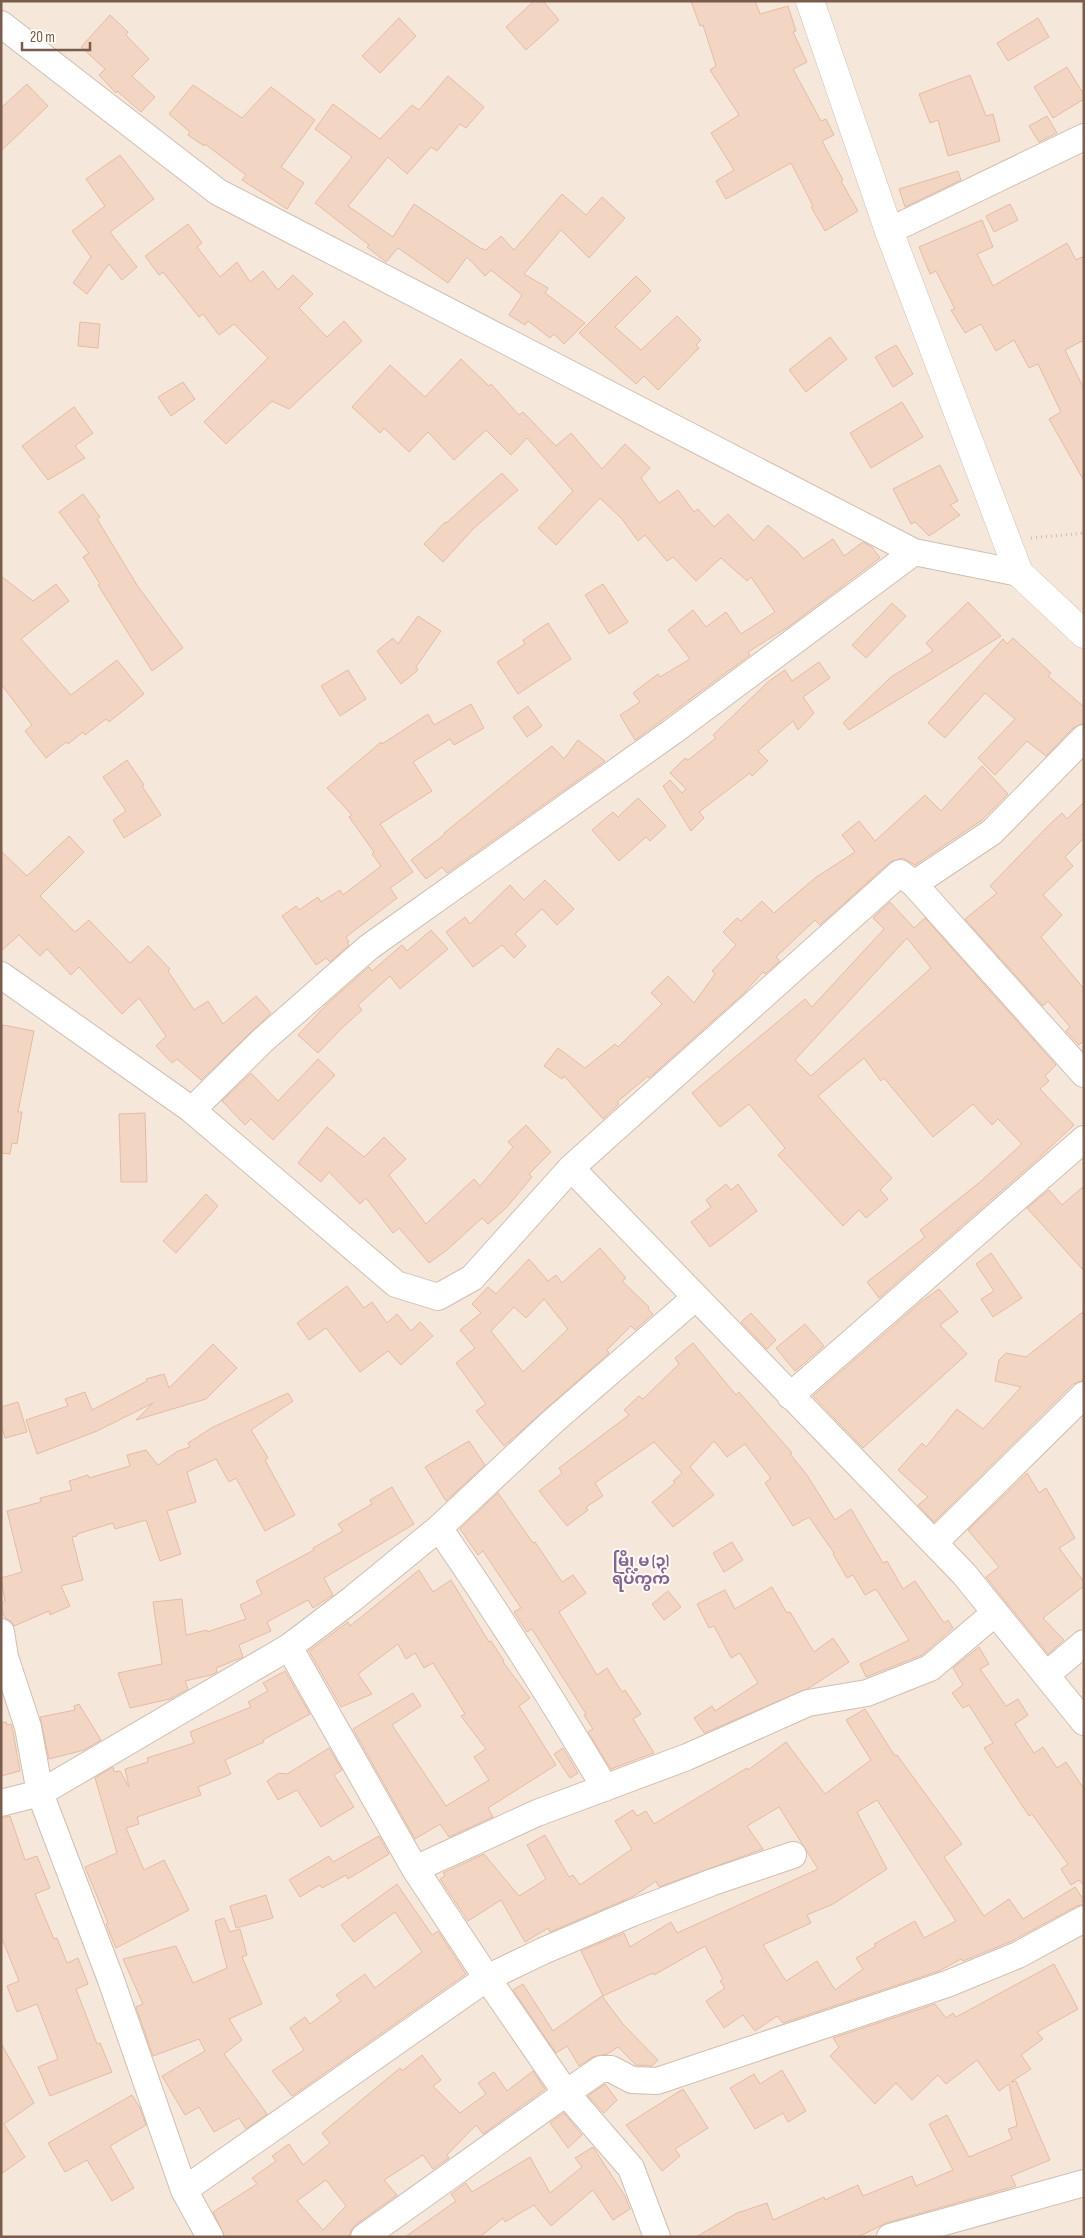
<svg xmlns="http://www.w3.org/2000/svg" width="1085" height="2238" font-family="'Sofia Sans Condensed','Noto Sans Myanmar',sans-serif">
  <rect width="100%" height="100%" fill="#fdf6ec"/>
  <path fill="#f5e8da" d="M1 1H1084V2237H1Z"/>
  <path fill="#f3d5c3" stroke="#e6bba3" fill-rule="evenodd" d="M534 1H543L559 20 526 50 506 27Z
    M691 1H755L760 14 788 6 796 31 793 32 807 62 793 69 821 121 826 119 834 135 822 141 843 180 841 181 858 211 825 231 811 207 813 206 791 163 726 199 716 181 734 170 711 133 739 115 710 70 716 66 703 25 700 26Z
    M110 15 128 32 126 35 149 59 132 76 155 97 141 112 117 91 116 93 99 75 105 69 81 47Z
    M399 18 416 36 380 73 362 56Z
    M1038 18 1049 37 1008 61 997 43Z
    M1067 67 1084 95V99L1053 118 1034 87Z
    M970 75 986 116 993 114 1000 141 948 156 938 120 930 123 919 94Z
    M448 76 484 107 466 128 460 124 437 151 431 147 407 174 388 157 348 206 393 237 414 204 480 248 486 250 501 236 514 250 562 194 586 215 602 197 625 218 589 258 561 230 524 274 548 288 545 293 585 323 564 344 554 334 550 338 528 321 525 325 509 315 522 295 491 270 485 276 467 257 448 283 398 248 386 262 367 247 369 245 315 203 352 157 315 129 333 104 380 139 412 105 419 110Z
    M27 84 48 106 1 151V108Z
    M193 85 242 118 271 87 315 120 281 167 304 183 287 209 242 180 246 175 205 144 204 146 188 135 190 132 169 114Z
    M1047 116 1057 133 1039 142 1029 126Z
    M120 155 154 199 110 232 137 267 122 280 109 264 87 294 73 283 91 257 72 231 105 206 86 179Z
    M958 171 961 180 905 207 899 189Z
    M1010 204 1018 220 994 232 986 216Z
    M982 220 993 247 977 254 993 286 1067 243 1076 260 1084 256V340L1065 350 1084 389V481L1049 419 1061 412 1038 364 1029 368 1014 340 996 351 981 324 965 333 951 310 955 309 936 271 930 274 919 247Z
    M188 224 202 243 197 247 220 277 237 262 250 282 263 271 278 290 293 275 313 294 299 308 327 337 344 321 362 341 289 409 272 401 226 444 204 422 268 358 234 324 219 335 203 314 199 317 163 272 159 275 145 256Z
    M636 276 651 291 615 327 641 350 677 316 701 340 696 345 699 348 658 390 644 376 636 384 579 333Z
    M80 322 100 324 98 348 78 346Z
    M830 337 847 359 806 392 789 370Z
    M896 345 913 374 893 387 875 357Z
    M461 359 489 386 491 384 519 415 523 412 556 446 571 433 602 469 625 444 650 468 641 478 659 503 678 490 694 512 698 509 714 527 728 514 754 541 768 525 797 551 803 559 833 539 844 556 863 542 872 547 880 558 788 627 748 652 750 655 635 740 620 715 640 702 633 693 658 674 660 677 690 659 668 630 693 610 706 627 726 612 741 634 775 612 751 577 747 581 721 558 696 581 673 557 667 561 645 535 638 541 622 519 600 498 556 545 538 528 573 491 527 438 511 455 486 430 454 460 428 432 409 452 384 428 380 433 352 407 390 365 425 397Z
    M183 382 195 399 171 416 158 397Z
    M902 402 923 437 871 468 850 433Z
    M74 407 93 433 75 446 85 458 48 480 22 446Z
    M940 465 958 501 950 505 960 515 929 536 915 522 911 524 893 489Z
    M502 473 518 490 474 528 443 562 424 544 445 522 446 523Z
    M83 494 100 517 97 519 137 585 183 648 152 671 98 585 100 584 83 557 89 553 59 512Z
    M1 576 33 601 56 584 69 601 21 639 71 695 117 660 144 694 109 722 106 719 85 735 83 732 68 744 66 742 46 758 25 731 32 725 1 684Z
    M603 584 628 622 609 634 585 595Z
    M968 602 1001 636 849 730 843 723 891 677 933 651 926 643Z
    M892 603 906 616 866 658 852 645Z
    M418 616 441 631 416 667 418 670 401 684 377 651 393 638 398 644Z
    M548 623 571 659 518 694 497 662 525 644 523 640Z
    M1013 638 1051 673 1048 676 1084 707V723L1073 728 1046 756 1027 741 995 775 978 758 1015 719 985 693 945 738 928 723 1003 639 1007 644Z
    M819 662 830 678 803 697 814 713 798 730 793 721 758 751 768 761 752 776 750 773 699 812 704 818 691 831 663 786 670 780 682 793 686 789 670 773 685 758 688 760 716 738 713 735 769 681 785 670 792 681Z
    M348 670 366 699 340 716 321 686Z
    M471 704 484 728 454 745 450 739 413 762 432 791 380 824 413 872 390 888 397 898 346 937 349 942 347 943 349 945 330 962 326 958 316 965 282 916 296 906 299 910 318 897 321 902 340 890 343 895 381 866 372 854 374 852 349 817 352 815 327 788 381 742 382 744 428 714 434 725Z
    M528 706 542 726 527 737 513 717Z
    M578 740 605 761 447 873 442 867 426 879 411 860 445 834 444 833 552 746 564 759Z
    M127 760 144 785 142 786 161 815 124 838 113 820 126 811 103 777Z
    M982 766 1008 794 982 820 915 865 903 858 890 862 820 925 815 920 776 957 780 961 765 974 763 972 744 993 649 1078 648 1076 617 1102 619 1104 603 1119 564 1076 562 1079 544 1066 558 1048 585 1068 615 1044 618 1047 662 1004 651 993 668 976 694 1003 715 974 712 971 736 945 723 932 737 918 741 921 762 901 774 913 815 878 855 852 842 835 859 821 875 841 925 795 941 811Z
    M638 798 666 826 650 841 646 837 619 861 592 830 613 812 618 817Z
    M1084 802V838L1065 857 1073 866 1043 895 1062 915 1041 937 1084 989V1044L1082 1042 1079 1045 1066 1031 1070 1027 1048 1001 1043 1006 965 919 997 893 990 886 1049 825 1062 813 1067 819Z
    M69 836 84 852 40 896 75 932 89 920 130 963 148 946 170 969 168 971 194 1010 208 1001 223 1024 256 996 271 1013 201 1080 177 1059 172 1063 156 1046 166 1036 139 998 122 1014 79 967 71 975 47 949 40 956 19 935 1 951V851L27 876Z
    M545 880 574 909 557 925 542 909 515 934 526 946 514 958 502 945 473 967 446 932 465 917 470 924 510 885 524 900Z
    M890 902 914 928 925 918 1056 1065 1045 1076 1049 1081 1040 1089 1074 1125 1040 1157 879 1298 867 1282 925 1237 920 1230 980 1182 1022 1144 998 1119 992 1125 973 1104 933 1137 884 1078 881 1081 864 1058 818 1096 892 1178 880 1190 888 1199 866 1218 859 1210 843 1226 778 1155 785 1148 749 1104 720 1127 692 1093 805 999 812 1007 884 929 873 918ZM907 938 931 968 811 1076 795 1060Z
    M431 930 448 949 400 989 390 976 358 1005 362 1010 341 1029 318 1053 298 1035 327 1004 369 967 372 971 402 945 407 951Z
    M3 1025 34 1031 18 1112H22L17 1144 12 1143 10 1154 1 1153V1035Z
    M318 1059 335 1075 273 1140 251 1119 245 1125 222 1101 251 1073 278 1101Z
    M145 1113 147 1182H121L119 1114Z
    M526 1125 551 1152 529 1174 532 1177 506 1208 488 1224 482 1218 447 1250 429 1263 399 1228 393 1233 366 1198 360 1204 329 1172 321 1182 298 1163 327 1127 364 1157 384 1137 406 1159 389 1175 426 1224 474 1179 480 1186 513 1147 508 1142Z
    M726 1184 731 1190 738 1184 757 1211 710 1247 691 1222 711 1207 706 1200Z
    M1084 1186V1271L1027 1208 1049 1190 1062 1205Z
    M206 1194 218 1206 176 1253 163 1241Z
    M600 1248 626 1278 622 1281 649 1307 648 1309 653 1314 635 1330 631 1326 607 1350 609 1353 504 1446 476 1411 486 1404 456 1363 475 1348 460 1330 481 1313 472 1304 488 1287 496 1294 529 1259 548 1281 556 1275 562 1283ZM544 1299 568 1329 523 1372 491 1331 514 1307 526 1318Z
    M991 1253 1022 1298 993 1317 981 1299 994 1291 976 1264Z
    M347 1286 364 1308 372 1302 387 1323 397 1314 411 1331 420 1322 433 1336 401 1365 388 1351 360 1372 326 1328 309 1340 297 1323Z
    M939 1289 958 1312 940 1325 967 1354 863 1448 813 1396 922 1301Z
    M1084 1311V1380L1073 1384 934 1522 918 1505 928 1497 898 1470 922 1443 926 1447 957 1409 983 1429 1021 1387 995 1381 999 1360 1006 1353 1026 1357Z
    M751 1313 776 1340 767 1349 741 1322Z
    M805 1324 824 1346 795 1371 776 1348Z
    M693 1343 736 1395 739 1392 792 1453 790 1454 807 1475 835 1520 851 1509 883 1563 887 1561 903 1589 915 1581 944 1623 948 1620 953 1628 922 1655 866 1677 860 1664 909 1640 876 1589 865 1595 853 1575 847 1578 833 1554 834 1553 809 1517 793 1526 765 1483 771 1478 745 1444 727 1457 714 1441 690 1467 714 1495 673 1527 652 1502 675 1483 673 1481 682 1473 654 1442 595 1483 603 1496 586 1507 588 1510 567 1526 539 1491 562 1473 559 1468 629 1415 624 1410 639 1396 643 1399 679 1364 675 1358Z
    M213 1344 237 1368 206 1399 136 1420 153 1403 97 1431 37 1454 26 1420 68 1406 65 1399 85 1392 92 1410 147 1381 146 1379 164 1374 169 1388Z
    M288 1393 293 1401 251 1430 268 1458 265 1460 295 1515 265 1531 236 1478 229 1482 216 1459 187 1472 196 1502 167 1511 181 1554 160 1561 146 1520 115 1529 113 1523 77 1534V1536L72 1537 83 1580 61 1586 70 1606 50 1615 49 1611 14 1626 12 1622 5 1618 1 1609V1603L5 1601 1 1578 22 1572 7 1511 41 1502 40 1498 72 1490 69 1481 88 1475 89 1478 130 1466 127 1455 146 1450 158 1465 178 1451 190 1447 188 1443 213 1427Z
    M18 1402 27 1432 5 1438 1 1424V1407Z
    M469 1441 485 1465 446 1501 425 1467Z
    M1027 1473 1039 1493 1046 1488 1075 1538 1059 1548 1084 1582V1586L1043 1618 1064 1640 1048 1654 986 1577 999 1567 968 1530Z
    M392 1487 414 1524 324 1578 333 1595 313 1608 308 1600 267 1622 271 1631 239 1645 243 1657 216 1668 217 1672 211 1675 185 1681 188 1689 170 1699 130 1708 118 1673 162 1664 153 1602 182 1599 186 1635 207 1630V1632L246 1619 240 1605 262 1594 256 1581 314 1550 313 1548 343 1531 338 1524 372 1504 370 1500Z
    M498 1493 533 1543 535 1542 562 1582 573 1575 586 1593 559 1612 597 1675 607 1668 622 1692 625 1690 641 1714 633 1719 654 1753 611 1769 588 1732 593 1729 584 1715 586 1714 532 1629 527 1632 514 1612 521 1608 483 1551 478 1555 460 1529Z
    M732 1542 743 1560 724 1572 713 1553Z
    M419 1570 433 1592 451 1580 489 1642 491 1641 504 1661 503 1662 530 1698 519 1706 556 1765 488 1808 493 1817 449 1837 440 1824 415 1839 353 1729 413 1693 421 1706 392 1725 446 1806 489 1780 474 1757 486 1749 461 1716 465 1714 433 1663 424 1668 415 1653 406 1659 398 1644 358 1674 372 1694 341 1707 309 1651 348 1622 350 1626Z
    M772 1587 787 1613 790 1612 814 1652 833 1638 849 1662 809 1688 704 1733 694 1718 712 1706 715 1711 758 1683 740 1653 731 1658 714 1626 709 1628 697 1604 725 1590 735 1609Z
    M668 1591 681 1607 664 1620 652 1604Z
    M979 1647 989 1664 980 1669 1006 1706 1018 1699 1028 1715 1015 1724 1034 1753 1043 1747 1057 1768 1066 1762 1084 1789V1886L1079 1880 1071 1885 1061 1869 1068 1864 1032 1814 1029 1816 984 1748 993 1743 969 1705 963 1708 952 1693 963 1685 953 1668Z
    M285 1671 310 1714 263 1740 264 1742 225 1760 231 1774 198 1787 201 1795 137 1817 139 1824 126 1828 144 1870 164 1860 189 1910 116 1948 106 1924 108 1923 85 1867 117 1853 95 1778 113 1767 114 1772 120 1771 129 1787 125 1769 148 1762 147 1758 194 1743 190 1732 251 1707 248 1702 268 1691 263 1683Z
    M79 1704 101 1740 84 1750 49 1759 40 1717 75 1710 74 1706Z
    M865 1709 895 1756 897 1755 962 1844 944 1857 984 1916 1009 1899 1023 1919 1075 1887 1084 1900V1904L1077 1906 1012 1941 963 1961 961 1959 939 1971 783 2023 777 2016 755 2031 743 2015 724 2028 706 2001 725 1988 720 1981 723 1979 705 1946 654 1975 653 1973 603 1996 581 1951 624 1933 630 1947 671 1922 677 1933 818 1869 779 1807 747 1826 763 1849 659 1887 656 1881 634 1896 550 1932 548 1928 525 1942 501 1900 468 1921 440 1879 445 1876 443 1873 484 1854 519 1896 546 1879 527 1845 545 1835 569 1877 573 1875 580 1885 632 1849 615 1821 633 1810 637 1816 646 1811 654 1824 747 1768 748 1770 786 1742 825 1794 871 1760 846 1720ZM877 1800 956 1921 924 1938 915 1921 874 1944 876 1946 856 1958 863 1969 835 1990 817 1961 786 1981 763 1945 811 1923 807 1915 833 1904 887 1869 857 1812Z
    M6 1722 7 1725 11 1724 13 1731 20 1771 1 1776V1723Z
    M329 1748 342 1770 334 1775 354 1807 321 1827 297 1790 278 1800 267 1781 279 1773 287 1774Z
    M563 1748 578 1773 570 1778 554 1754Z
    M10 1816 25 1860 37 1856 50 1888 35 1894 54 1939 57 1938 67 1963 78 1958 88 1984 76 1989 97 2044 100 2043 112 2072 50 2096 38 2067 58 2059 37 2004 17 2012 7 1986 19 1981 1 1936V1818Z
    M379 1836 389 1854 348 1879 346 1875 322 1888 320 1885 300 1897 289 1880 329 1856 333 1862Z
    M397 1884 432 1935 438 1931 466 1974 292 2096 272 2071 304 2050 290 2028 305 2017 310 2024 341 2001 336 1995 365 1974 375 1988 422 1952 395 1912 354 1942 341 1925Z
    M266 1895 273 1918 236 1928 230 1906Z
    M224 1918 230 1932 240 1929 247 1955 242 1957 262 2004 229 2019 242 2040 224 2054 267 2114 246 2129 239 2118 214 2132 199 2107 185 2115 162 2076 205 2051 199 2039 153 2056 136 2007 143 2004 123 1959 176 1946 193 1983 227 1968 215 1921Z
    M1054 1964 1078 2009 1037 2032 1043 2039 1021 2055 1031 2069 1011 2082 1016 2081 1050 2160 1011 2176 1016 2186 886 2223 858 2237H696L737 2213 767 2203 773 2220 824 2197 825 2200 858 2185 863 2196 912 2176 916 2186 953 2170 929 2124 947 2115 969 2157 1012 2139 1008 2129 1017 2126 1009 2084 999 2091 977 2060 946 2084 938 2075 912 2100 896 2083 875 2104 830 2056 839 2047 833 2038 935 2004 946 2018 953 2013 956 2017Z
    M523 1984 553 2031 602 1996 622 2023 658 2060 652 2066 636 2065 618 2047 607 2054 593 2057 579 2066 567 2046 556 2053 513 1990Z
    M1 2043 34 2103 4 2124 25 2157 1 2174Z
    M422 2055 441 2080 433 2086 460 2113 486 2094 478 2083 494 2072 507 2091 533 2071 545 2089 483 2134 476 2125 447 2155 449 2158 433 2169 423 2155 384 2180 397 2195 355 2225 351 2230 349 2237H225L213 2212 257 2184 252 2178 276 2161 272 2156 289 2144 303 2165 330 2143 322 2133 400 2068 402 2071ZM326 2180 346 2206 323 2230 297 2201Z
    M782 2070 806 2111 788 2122 783 2113 755 2129 730 2088 754 2074 760 2084Z
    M605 2084 617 2100 604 2113 588 2096Z
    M683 2089 708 2128 675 2149 680 2156 662 2171 626 2125Z
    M132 2095 140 2108 146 2125 110 2146 134 2188 112 2201 87 2160 65 2172 48 2143Z
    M564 2113 582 2135 568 2148 550 2123Z
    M593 2147 625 2196 630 2209 613 2220 593 2190 551 2226 534 2205 505 2222 503 2218 480 2237H405L456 2201 451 2194 466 2183 472 2192 530 2157 550 2193 582 2167 575 2158Z"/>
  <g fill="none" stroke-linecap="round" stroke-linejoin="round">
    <defs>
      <path id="minor" d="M1 24 218 192 914 552 1019 573
        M889 231 1084 137
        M914 884 1084 1074
        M1 975 192 1110 396 1284 438 1297 472 1278 571 1168 900 873 914 884 992 832 1084 738
        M192 1110 262 1041 369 947 672 732 914 552
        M571 1168 964 1574 1084 1722
        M790 1396 1084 1139
        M439 1528C497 1612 552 1699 605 1788
        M934 1543 1084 1395
        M1 1632 5 1657 28 1727 40 1793 111 1980 184 2190 210 2237
        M289 1647 415 1869 487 1978 566 2093 364 2237
        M1046 1675 1084 1643
        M1 1803 40 1793 289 1647 351 1600 439 1528 551 1423 696 1297
        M415 1869 537 1813 687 1757 808 1703 867 1693 930 1668 995 1613
        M184 2190 487 1978 543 1951 632 1913 713 1882 793 1855
        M657 2237 631 2168 566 2093 601 2069H611L632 2080 657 2081 947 1984 1018 1955 1084 1919
        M890 2237 1084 2183"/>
      <path id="secondary" d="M810 1 889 231 1019 573 1084 634"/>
    </defs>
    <use href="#minor" stroke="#d1beb0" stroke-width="28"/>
    <use href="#secondary" stroke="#d6c0b0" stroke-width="29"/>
    <path stroke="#d9b8a5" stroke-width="3" stroke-dasharray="1 4" stroke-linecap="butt" d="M1031 538 1084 533"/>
    <use href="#minor" stroke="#fff" stroke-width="26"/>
    <use href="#secondary" stroke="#fff" stroke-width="28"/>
  </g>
  <g text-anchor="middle" stroke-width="4" stroke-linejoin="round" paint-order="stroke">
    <g font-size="16" font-weight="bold" fill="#846695" stroke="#fffaf3">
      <text x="641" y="1566">မြို့မ (၃)<tspan x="641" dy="18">ရပ်ကွက်</tspan></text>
    </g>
  </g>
  <rect width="1085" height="2238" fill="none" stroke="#7a5c4d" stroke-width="5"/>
  <path d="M22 42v8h68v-8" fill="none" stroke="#7a5c4d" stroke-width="2.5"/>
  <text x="30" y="42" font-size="15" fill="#7a5c4d" stroke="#fffaf3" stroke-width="4" paint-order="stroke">20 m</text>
</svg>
